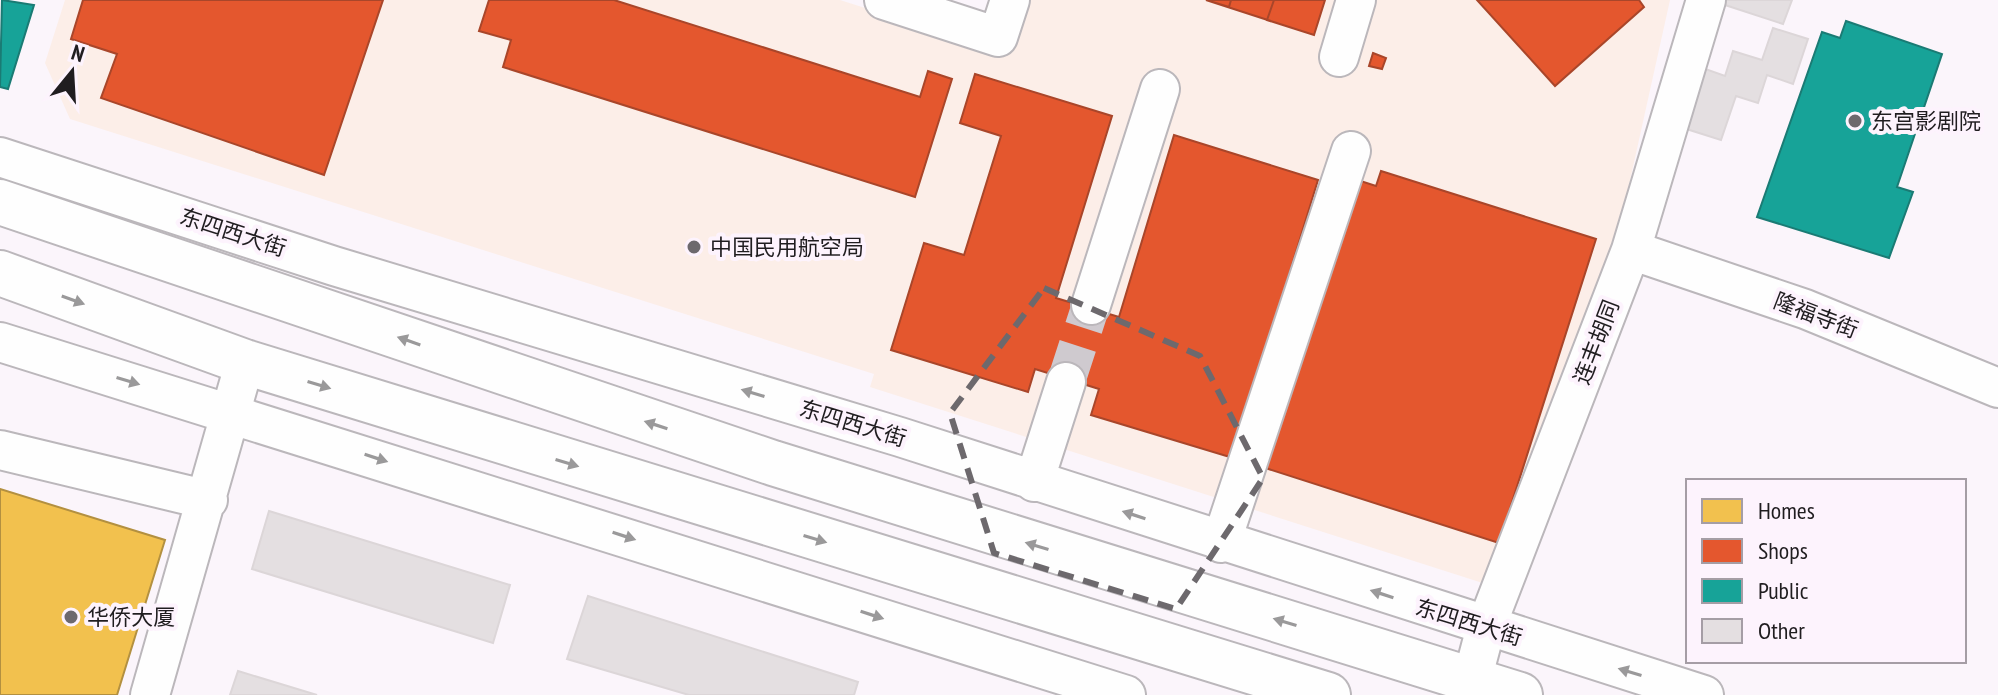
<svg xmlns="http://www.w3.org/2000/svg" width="1998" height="695" font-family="'PT Sans Narrow','Noto Sans SC',sans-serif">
  <rect width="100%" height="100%" fill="#fbf5fb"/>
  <path fill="#fceee8" d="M65 0H840L978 44 1027 0H1670L1617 239 1492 586 870 387 874 374 70 119 45 63Z"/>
  <path fill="#f2c14e" stroke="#b39040" stroke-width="2" d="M0 489 165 540 117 695H0Z"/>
  <path fill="#e4572e" stroke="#a9462a" stroke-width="2" d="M83 0H383L324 175 101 98 117 54 71 39Z
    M489 0H614L920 97 928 71 952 79 915 197 503 67 511 40 479 31Z
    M1206 0H1325L1314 35Z
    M1206 0H1231L1229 7Z
    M1274 0H1325L1314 35 1267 20Z
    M1477 0H1639L1644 7 1555 86Z
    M1373 53 1386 58 1382 69 1369 66Z
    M975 74 1112 116 1056 298 1119 317 1174 135 1318 180 1233 458 1091 415 1099 389 1035 369 1028 392 891 350 924 243 964 255 1001 136 960 123Z
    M1381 171 1596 239 1499 543 1253 464 1345 176 1376 186Z"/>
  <path fill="#17a398" stroke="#1a7b74" stroke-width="2" d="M2 0 34 5 8 89 0 87Z
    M1846 21 1942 54 1897 187 1913 192 1889 258 1757 217 1822 32 1840 38Z"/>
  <path fill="#e4dfe1" stroke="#dcd6d8" stroke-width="2" d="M1720 0H1792L1783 24 1719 3Z
    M1773 28 1808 39 1793 84 1767 75 1758 103 1736 96 1721 140 1677 126 1697 66 1725 76 1733 51 1762 60Z
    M269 511 510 585 493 643 252 569Z
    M588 596 858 682 854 695H689L567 659Z
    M238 671 317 695H230Z"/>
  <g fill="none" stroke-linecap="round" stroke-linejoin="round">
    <path stroke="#cfcacf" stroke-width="38" stroke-dasharray="38 19" stroke-linecap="butt" d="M1066 382 1091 305"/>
    <defs>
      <path id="minor" d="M884 0 998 37 1010 0
        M1339 57 1356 0
        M0 157 334 266 900 437 1704 695
        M1631 250 1805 309 1998 388
        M1091 305 1160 89
        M0 342 1126 695
        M0 450 208 500
        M1034 482 1066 382
        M1221 543 1351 151
        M1472 680 1486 627 1631 250 1706 0
        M150 695 245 362"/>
      <path id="major" d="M0 202 773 463 1520 695
        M0 273 245 362 1328 695"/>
    </defs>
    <use href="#minor" stroke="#bbb7bb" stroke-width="42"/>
    <use href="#major" stroke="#bbb7bb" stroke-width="48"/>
    <use href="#minor" stroke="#fefefe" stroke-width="38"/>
    <use href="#major" stroke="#fefefe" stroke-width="44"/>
  </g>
  <defs><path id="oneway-solid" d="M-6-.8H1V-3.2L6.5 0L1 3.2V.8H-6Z" transform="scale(2)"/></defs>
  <g fill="#9a999a">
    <use href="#oneway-solid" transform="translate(73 300) rotate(20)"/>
    <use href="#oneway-solid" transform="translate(409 341) rotate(-161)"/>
    <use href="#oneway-solid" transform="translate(128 381) rotate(17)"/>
    <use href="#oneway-solid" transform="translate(319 385) rotate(17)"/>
    <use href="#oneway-solid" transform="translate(753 393) rotate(-163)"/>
    <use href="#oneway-solid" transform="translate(656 425) rotate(-162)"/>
    <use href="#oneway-solid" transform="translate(376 458) rotate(18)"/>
    <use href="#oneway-solid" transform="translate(567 463) rotate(17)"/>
    <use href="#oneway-solid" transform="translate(1134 515) rotate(-162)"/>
    <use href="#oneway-solid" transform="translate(624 536) rotate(18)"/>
    <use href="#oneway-solid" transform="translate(815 539) rotate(17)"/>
    <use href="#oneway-solid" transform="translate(1037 546) rotate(-163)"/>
    <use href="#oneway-solid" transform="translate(1382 594) rotate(-162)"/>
    <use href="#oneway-solid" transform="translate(872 615) rotate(18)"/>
    <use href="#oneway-solid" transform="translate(1285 622) rotate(-163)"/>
    <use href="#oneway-solid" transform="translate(1630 672) rotate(-163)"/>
  </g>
  <path fill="none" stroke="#6d696d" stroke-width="6" stroke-dasharray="16 10" stroke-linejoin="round" d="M1044 288 1200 356 1263 478 1176 609 994 553 950 413Z"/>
  <g fill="#6d696d" stroke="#fdf3fd" stroke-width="3">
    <circle cx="1855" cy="121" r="8"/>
    <circle cx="694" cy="247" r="8"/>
    <circle cx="71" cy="617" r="8"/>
  </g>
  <g text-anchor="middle" stroke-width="8" stroke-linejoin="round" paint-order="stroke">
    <g font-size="22" fill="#201d20" stroke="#fdf3fd" text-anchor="start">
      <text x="1871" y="129">东宫影剧院</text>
      <text x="710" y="255">中国民用航空局</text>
      <text x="87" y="625">华侨大厦</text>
    </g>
    <g font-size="22" fill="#201d20" stroke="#fdf3fd">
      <text transform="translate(233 232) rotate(18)" y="8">东四西大街</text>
      <text transform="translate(1816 315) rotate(21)" y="8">隆福寺街</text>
      <text transform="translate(1596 342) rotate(-69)" y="8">连丰胡同</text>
      <text transform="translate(853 423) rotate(17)" y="8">东四西大街</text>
      <text transform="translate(1469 622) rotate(17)" y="8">东四西大街</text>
    </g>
  </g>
  <rect x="1686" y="479" width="280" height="184" fill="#fdf3fd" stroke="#a59da5" stroke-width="2"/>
  <rect x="1702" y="499" width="40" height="24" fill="#f2c14e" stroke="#a59da5" stroke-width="2"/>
  <text x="1758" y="519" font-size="24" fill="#201d20">Homes</text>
  <rect x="1702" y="539" width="40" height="24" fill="#e4572e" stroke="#a59da5" stroke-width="2"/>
  <text x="1758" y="559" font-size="24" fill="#201d20">Shops</text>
  <rect x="1702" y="579" width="40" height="24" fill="#17a398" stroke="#a59da5" stroke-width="2"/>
  <text x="1758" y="599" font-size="24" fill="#201d20">Public</text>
  <rect x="1702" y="619" width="40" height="24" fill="#e4dfe1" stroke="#a59da5" stroke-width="2"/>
  <text x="1758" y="639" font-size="24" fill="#201d20">Other</text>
  <g transform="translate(72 72) rotate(18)" stroke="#fdf3fd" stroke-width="6" paint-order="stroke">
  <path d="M0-6L14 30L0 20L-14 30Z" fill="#201d20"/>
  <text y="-12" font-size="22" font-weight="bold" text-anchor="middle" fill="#201d20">N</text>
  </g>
</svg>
